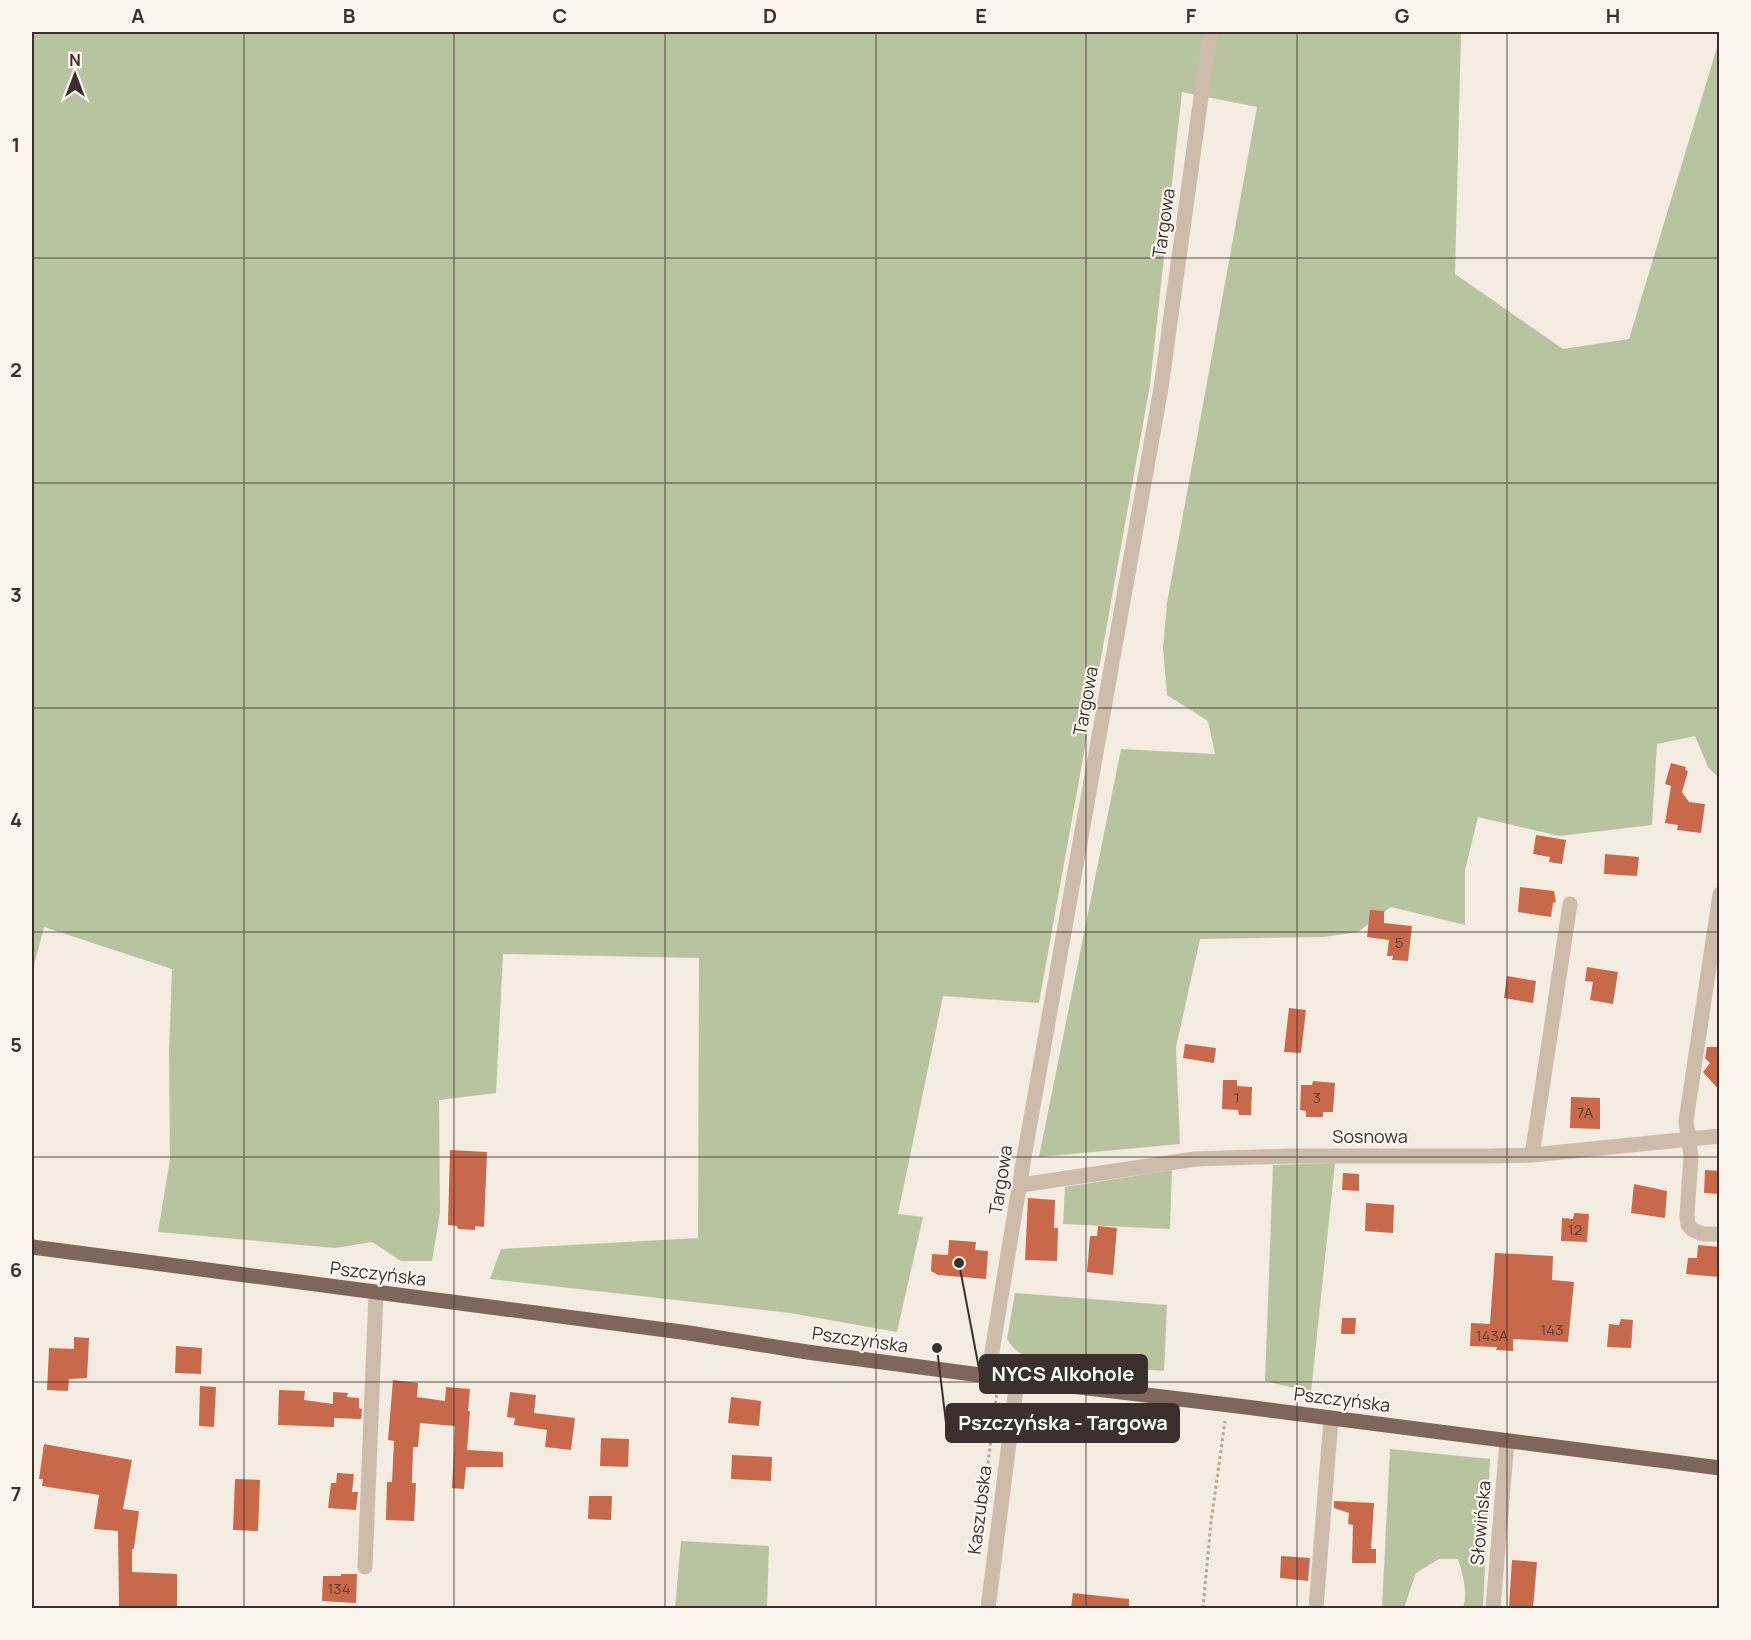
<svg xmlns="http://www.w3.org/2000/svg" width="1751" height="1640" font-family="Manrope,sans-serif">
  <rect width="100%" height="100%" fill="#f4ebe1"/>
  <path fill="#b8c4a0" d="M32 32H1461L1455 274 1563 349 1629 339 1719 41V778L1708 767 1695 736 1657 744 1652 825 1559 836 1478 817 1465 870V925L1391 907 1358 932 1324 937 1200 939 1176 1047 1180 1144 1039 1157 1121 749 1215 754 1208 721 1167 695 1163 648 1167 603 1257 107 1182 92 1150 385 1039 1003 943 996 898 1214 923 1217 897 1332 790 1313 490 1279 501 1249 698 1238 699 958 503 954 496 1093 439 1100 440 1213 432 1261H401L372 1242 335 1248 158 1232 170 1159 169 1052 172 969 44 927 32 973Z
    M1335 1163 1311 1392 1265 1381 1273 1165Z
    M1172 1170 1170 1229 1063 1224 1065 1187Z
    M1015 1293 1167 1305 1164 1371 1039 1361C1023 1356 1016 1353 1007 1339Z
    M1390 1449 1490 1459 1483 1608H1463C1468 1592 1463 1575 1458 1559H1439L1416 1573 1404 1608H1382Z
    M681 1541 769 1546 767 1608H675Z"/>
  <path fill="#c8694b" d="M1671 763 1686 767 1685 770 1688 771 1682 792 1689 802 1705 804 1701 833 1677 830 1678 825 1665 823 1671 786 1665 784Z
    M1536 835 1566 840 1562 864 1549 862 1550 857 1533 854Z
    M1605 854 1639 857 1637 876 1604 874Z
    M1520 887 1554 891 1556 902 1553 903 1551 917 1518 912Z
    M1370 910 1384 911V923L1412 926 1408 961 1392 960 1393 956H1387L1389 940 1367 937Z
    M1587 967 1618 972 1613 1004 1590 1000 1593 982 1585 981Z
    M1507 976 1536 981 1533 1003 1504 998Z
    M1289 1008 1306 1010 1301 1053 1284 1052Z
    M1185 1044 1216 1048 1214 1063 1183 1058Z
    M1707 1047H1719V1090L1703 1072 1710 1063 1705 1058Z
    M1223 1080H1237V1086L1252 1087 1251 1115H1239L1238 1110 1222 1109Z
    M1313 1081 1335 1083 1333 1112H1323V1117H1306V1111L1300 1110 1301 1085H1312Z
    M1571 1097 1600 1098V1129L1570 1128Z
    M450 1150 487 1152 484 1227 475 1226V1230L458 1229 457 1226 448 1225Z
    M1705 1170 1719 1171V1194L1704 1193Z
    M1343 1173 1359 1174V1191L1342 1190Z
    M1634 1184 1667 1191 1665 1218 1631 1213Z
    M1028 1198 1055 1200 1054 1228H1058L1057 1261 1025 1260Z
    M1366 1203 1394 1205 1393 1233 1365 1231Z
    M1574 1213 1589 1214 1587 1242 1561 1241 1562 1218 1573 1219Z
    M1098 1226 1117 1228 1113 1275 1087 1272 1090 1236H1097Z
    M949 1240 976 1242 975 1250 988 1251 986 1279 938 1275 931 1271 932 1254 948 1255Z
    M1698 1245 1719 1247V1277L1686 1274 1688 1258H1697Z
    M1495 1253 1553 1256 1552 1280 1574 1282 1568 1342 1513 1339V1351L1496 1350 1497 1347 1470 1346 1471 1323 1490 1324Z
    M1342 1318H1356L1355 1334H1341Z
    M1621 1319 1633 1320 1631 1348 1607 1347 1609 1324 1619 1325Z
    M74 1337 89 1338 87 1378 69 1379 68 1391 47 1390 49 1348 74 1349Z
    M176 1346 202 1348 201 1374 175 1373Z
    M393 1380 418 1383 417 1397 445 1401 446 1387 470 1389 468 1411H470L467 1450 503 1452V1467H466L464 1489 452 1488 455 1426 420 1423 418 1447H413L412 1483H416L414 1521 386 1520 387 1482H392L394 1441 388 1440Z
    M200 1386 216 1387 214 1427 199 1426Z
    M279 1390 305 1391 304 1400 333 1404V1392L348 1393 347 1397 359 1398V1408L362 1409 361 1419 334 1418V1427L278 1425Z
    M510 1392 536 1395 534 1413 575 1418 571 1450 545 1447 547 1430 514 1425 515 1418 507 1417Z
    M731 1397 761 1401 759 1426 728 1423Z
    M601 1438 629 1439 628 1467 600 1466Z
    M44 1444 132 1460 123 1509 139 1511 134 1548 132 1550V1572L177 1574V1608L119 1606 118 1531 94 1529 99 1495 42 1486 43 1479H39Z
    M732 1455 772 1457 771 1481 731 1479Z
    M337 1473 354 1474 352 1492H358L356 1510 328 1508 331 1483H336Z
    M235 1479 260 1480 258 1531 233 1530Z
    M589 1496H612L611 1520 588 1519Z
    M1334 1501 1374 1503 1371 1549H1376V1563H1352L1353 1525 1348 1524 1349 1513 1334 1508Z
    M1281 1556 1310 1558 1308 1581 1280 1578Z
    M1512 1560 1537 1562 1533 1608H1509Z
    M341 1574H357L356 1603 322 1601 323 1576H341Z
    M1073 1593 1129 1599V1608H1071Z"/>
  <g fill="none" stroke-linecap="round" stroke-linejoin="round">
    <path stroke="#b9a596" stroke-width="3" stroke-dasharray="3 3" stroke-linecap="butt" d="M982 1511 997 1392
      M1203 1608 1211 1522 1225 1421"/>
    <path stroke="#cdbbac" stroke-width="15" d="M1720 894 1686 1121 1691 1156 1687 1215 1688 1225 1693 1230 1703 1234H1720
      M1532 1155 1570 904
      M1021 1185 1195 1159 1290 1156H1487L1532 1155 1720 1136
      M988 1376 1024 1157 1161 388 1210 32
      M365 1567 376 1293
      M988 1608 1017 1380
      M1316 1608 1331 1419
      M1493 1608 1507 1441"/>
    <path stroke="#7d675c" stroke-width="15" d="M32 1247 689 1333 807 1352 988 1376 1246 1407 1720 1468"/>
  </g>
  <path fill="none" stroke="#3b302b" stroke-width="1.5" stroke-opacity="0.55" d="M244 32V1608M454 32V1608M665 32V1608M876 32V1608M1086 32V1608M1297 32V1608M1507 32V1608M32 258H1720M32 483H1720M32 708H1720M32 932H1720M32 1157H1720M32 1382H1720"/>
  <g text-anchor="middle" stroke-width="4.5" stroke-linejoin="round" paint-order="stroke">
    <g font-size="15" fill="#5e3e33">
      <text x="1399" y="948">5</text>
      <text x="1237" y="1103">1</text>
      <text x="1317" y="1103">3</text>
      <text x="1585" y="1118">7A</text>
      <text x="1575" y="1235">12</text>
      <text x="1552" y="1335">143</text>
      <text x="1492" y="1341">143A</text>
      <text x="339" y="1594">134</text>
    </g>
    <g font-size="18" fill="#3b302b" stroke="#fbf5ee">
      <text transform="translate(1164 223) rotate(-82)" y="6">Targowa</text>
      <text transform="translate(1086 701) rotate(-80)" y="6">Targowa</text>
      <text x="1370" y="1143">Sosnowa</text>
      <text transform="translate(1001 1180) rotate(-81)" y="6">Targowa</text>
      <text transform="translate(378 1274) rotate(7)" y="6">Pszczyńska</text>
      <text transform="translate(860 1340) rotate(8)" y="6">Pszczyńska</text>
      <text transform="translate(1342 1400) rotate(7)" y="6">Pszczyńska</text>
      <text transform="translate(980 1510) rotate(-83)" y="6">Kaszubska</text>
      <text transform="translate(1481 1523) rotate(-85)" y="6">Słowińska</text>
    </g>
  </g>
  <path fill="none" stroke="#3b302b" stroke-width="2" d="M959 1263L980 1374M937 1348L946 1423"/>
  <g fill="#3b302b" stroke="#fbf5ee" stroke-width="2">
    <circle cx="959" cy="1263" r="6"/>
    <circle cx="937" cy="1348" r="6"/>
  </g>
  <g fill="#3b302b" stroke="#3b302b" stroke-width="2">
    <rect x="980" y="1355" width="167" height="38" rx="6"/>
    <rect x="946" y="1404" width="233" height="38" rx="6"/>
  </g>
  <g font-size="20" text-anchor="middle" font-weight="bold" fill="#fff">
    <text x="1063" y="1381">NYCS Alkohole</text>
    <text x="1063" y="1430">Pszczyńska - Targowa</text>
  </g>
  <rect width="1751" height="1640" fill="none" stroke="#fbf5ee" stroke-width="66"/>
  <g transform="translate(75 75)" stroke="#fbf5ee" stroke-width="4.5" paint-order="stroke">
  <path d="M0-4.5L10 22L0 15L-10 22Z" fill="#3b302b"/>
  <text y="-9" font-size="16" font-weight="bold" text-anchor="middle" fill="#3b302b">N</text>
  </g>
  <rect x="33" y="33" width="1685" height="1574" fill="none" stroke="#3b302b" stroke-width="2"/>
  <g font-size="20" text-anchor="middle" font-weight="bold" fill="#3b302b">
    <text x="138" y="23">A</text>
    <text x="349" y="23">B</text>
    <text x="560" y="23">C</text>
    <text x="770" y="23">D</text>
    <text x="981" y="23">E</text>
    <text x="1191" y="23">F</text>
    <text x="1402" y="23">G</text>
    <text x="1613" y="23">H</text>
    <text x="16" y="152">1</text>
    <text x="16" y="377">2</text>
    <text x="16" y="602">3</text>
    <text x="16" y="827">4</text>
    <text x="16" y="1052">5</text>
    <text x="16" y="1277">6</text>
    <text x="16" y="1501">7</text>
  </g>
</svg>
